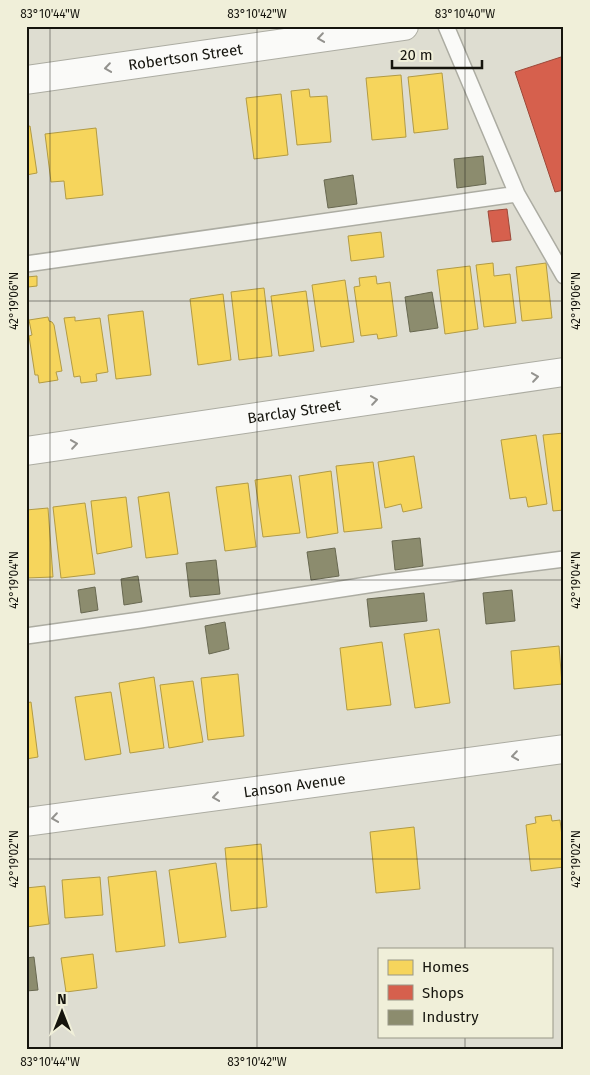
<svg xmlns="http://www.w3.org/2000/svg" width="590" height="1075" font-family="'Fira Sans',sans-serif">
  <rect width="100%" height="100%" fill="#deddd1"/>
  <path fill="#f6d55c" stroke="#b29b44" d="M442 73 448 129 414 133 408 77Z
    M401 75 406 137 372 140 366 78Z
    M309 89 310 97 327 96 331 142 297 145 291 91Z
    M281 94 288 155 254 159 246 98Z
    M30 126 37 173 26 175V127Z
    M96 128 103 195 66 199 64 181 51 182 45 134Z
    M381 232 384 257 351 261 348 236Z
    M493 263 494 276 510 274 516 323 484 327 476 265Z
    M546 263 552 318 522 321 516 267Z
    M470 266 478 329 445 334 437 270Z
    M37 276V286L28 287 27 277Z
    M376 276 377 284 390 282 397 336 378 339 377 334 361 336 354 287 360 286 359 278Z
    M345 280 354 342 321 347 312 285Z
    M264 288 272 356 239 360 231 292Z
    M306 291 314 351 279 356 271 296Z
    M223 294 231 360 198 365 190 299Z
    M143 311 151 375 116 379 108 315Z
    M48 317 49 321 52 322 54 325 62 371 56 372 58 380 39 383 38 375H35L29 336 32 335 29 320Z
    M75 317V321L100 318 108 372 96 374 97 381 81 383 80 376 74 377 64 318Z
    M564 433V510L553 511 543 435Z
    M536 435 547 504 528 507 526 497 510 499 501 440Z
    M414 456 422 508 403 512 401 504 385 508 378 462Z
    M373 462 382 528 344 532 336 466Z
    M331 471 338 533 307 538 299 476Z
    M291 475 300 533 263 537 255 480Z
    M248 483 256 547 225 551 216 487Z
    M169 492 178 554 146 558 138 497Z
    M126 497 132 547 97 554 91 501Z
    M85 503 95 574 61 578 53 507Z
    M48 508 53 577 26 578V510Z
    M439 629 450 703 415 708 404 634Z
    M382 642 391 705 347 710 340 648Z
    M559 646 562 684 514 689 511 651Z
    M238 674 244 736 208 740 201 678Z
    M154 677 164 748 130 753 119 683Z
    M193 681 203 742 169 748 160 685Z
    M111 692 121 754 85 760 75 697Z
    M31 702 38 757 26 759V703Z
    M551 815 552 821 560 820 564 853V867L531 871 526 825 536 823 535 817Z
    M414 827 420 889 376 893 370 832Z
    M261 844 267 907 231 911 225 848Z
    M216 863 226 937 179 943 169 870Z
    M156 871 165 946 116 952 108 877Z
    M100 877 103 915 65 918 62 880Z
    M45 886 49 924 26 927V888Z
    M93 954 97 988 66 992 61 958Z"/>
  <path fill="#d6604d" stroke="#9c493a" d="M564 56V190L555 192 515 72Z
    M507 209 511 240 492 242 488 211Z"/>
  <path fill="#8c8c6e" stroke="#686851" d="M483 156 486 184 457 188 454 159Z
    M353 175 357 204 328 208 324 180Z
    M432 292 438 328 410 332 405 297Z
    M420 538 423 566 395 570 392 541Z
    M335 548 339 576 311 580 307 552Z
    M216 560 220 594 190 597 186 563Z
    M138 576 142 602 124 605 121 579Z
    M95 587 98 610 81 613 78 590Z
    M512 590 515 621 486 624 483 593Z
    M424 593 427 621 370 627 367 599Z
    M225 622 229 649 209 654 205 626Z
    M34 957 38 990 26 991V958Z"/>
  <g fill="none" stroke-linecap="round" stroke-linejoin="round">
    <defs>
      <path id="service" d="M446 26 517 194 564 276
        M26 264 517 194
        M26 636 140 620 387 582 564 559"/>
      <g id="minor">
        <path id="s1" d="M26 80 404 26"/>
        <path id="s2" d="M26 451 564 372"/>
        <path id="s3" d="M26 822 564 749"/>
      </g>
    </defs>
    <use href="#service" stroke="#acaca2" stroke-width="18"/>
    <use href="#minor" stroke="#acaca2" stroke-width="30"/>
    <use href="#service" stroke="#fafaf8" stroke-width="15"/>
    <use href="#minor" stroke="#fafaf8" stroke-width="28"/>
  </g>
  <defs><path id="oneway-chevron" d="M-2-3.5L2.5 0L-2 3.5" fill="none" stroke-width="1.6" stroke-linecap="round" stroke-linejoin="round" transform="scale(1.25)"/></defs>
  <g stroke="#93928e">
    <use href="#oneway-chevron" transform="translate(321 38) rotate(172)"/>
    <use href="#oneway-chevron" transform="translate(108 68) rotate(172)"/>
    <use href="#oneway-chevron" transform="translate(535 377) rotate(-8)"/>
    <use href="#oneway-chevron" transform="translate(374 400) rotate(-8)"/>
    <use href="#oneway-chevron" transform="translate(74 444) rotate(-8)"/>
    <use href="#oneway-chevron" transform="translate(515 756) rotate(172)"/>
    <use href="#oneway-chevron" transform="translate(216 797) rotate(172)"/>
    <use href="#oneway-chevron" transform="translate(55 818) rotate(172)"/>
  </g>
  <path fill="none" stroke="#15140d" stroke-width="1" stroke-opacity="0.45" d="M50 26V1049M257 26V1049M465 26V949M26 301H564M26 580H564M26 859H564M465 1036V1049"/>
  <g text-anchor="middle" stroke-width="5" stroke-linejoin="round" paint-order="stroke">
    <g font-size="15" fill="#15140d" stroke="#f0efd9">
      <text dy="5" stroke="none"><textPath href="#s1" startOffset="161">Robertson Street</textPath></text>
      <text dy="5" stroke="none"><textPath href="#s2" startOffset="271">Barclay Street</textPath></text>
      <text dy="5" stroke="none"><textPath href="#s3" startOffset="271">Lanson Avenue</textPath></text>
    </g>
  </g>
  <rect width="590" height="1075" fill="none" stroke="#f0efd9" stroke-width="55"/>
  <rect x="378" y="948" width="175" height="90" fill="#f0efd9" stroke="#989787"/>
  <rect x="388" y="960" width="25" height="15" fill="#f6d55c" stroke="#989787"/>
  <text x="422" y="972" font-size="15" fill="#15140d">Homes</text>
  <rect x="388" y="985" width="25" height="15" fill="#d6604d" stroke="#989787"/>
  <text x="422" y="998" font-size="15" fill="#15140d">Shops</text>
  <rect x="388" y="1010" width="25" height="15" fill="#8c8c6e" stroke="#989787"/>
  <text x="422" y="1022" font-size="15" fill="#15140d">Industry</text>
  <g transform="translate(62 1012)" stroke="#f0efd9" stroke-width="4" paint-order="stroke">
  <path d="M0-4L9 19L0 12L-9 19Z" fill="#15140d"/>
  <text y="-8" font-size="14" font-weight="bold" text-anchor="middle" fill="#15140d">N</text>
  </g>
  <path d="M392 60v8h90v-8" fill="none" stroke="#15140d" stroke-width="2.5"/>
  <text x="400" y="60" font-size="15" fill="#15140d" stroke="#f0efd9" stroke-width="4" paint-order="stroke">20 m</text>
  <rect x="28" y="28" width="534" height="1020" fill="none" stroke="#15140d" stroke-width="2"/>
  <g font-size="12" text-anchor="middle" fill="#15140d">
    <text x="50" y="18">83°10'44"W</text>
    <text x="257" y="18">83°10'42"W</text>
    <text x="465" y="18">83°10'40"W</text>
    <text transform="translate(14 301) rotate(-90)" y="4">42°19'06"N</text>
    <text transform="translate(576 301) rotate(-90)" y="4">42°19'06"N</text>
    <text transform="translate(14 580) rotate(-90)" y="4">42°19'04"N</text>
    <text transform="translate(576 580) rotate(-90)" y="4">42°19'04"N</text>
    <text transform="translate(14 859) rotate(-90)" y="4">42°19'02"N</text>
    <text transform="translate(576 859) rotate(-90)" y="4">42°19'02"N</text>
    <text x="50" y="1066">83°10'44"W</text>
    <text x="257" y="1066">83°10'42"W</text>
  </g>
</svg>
